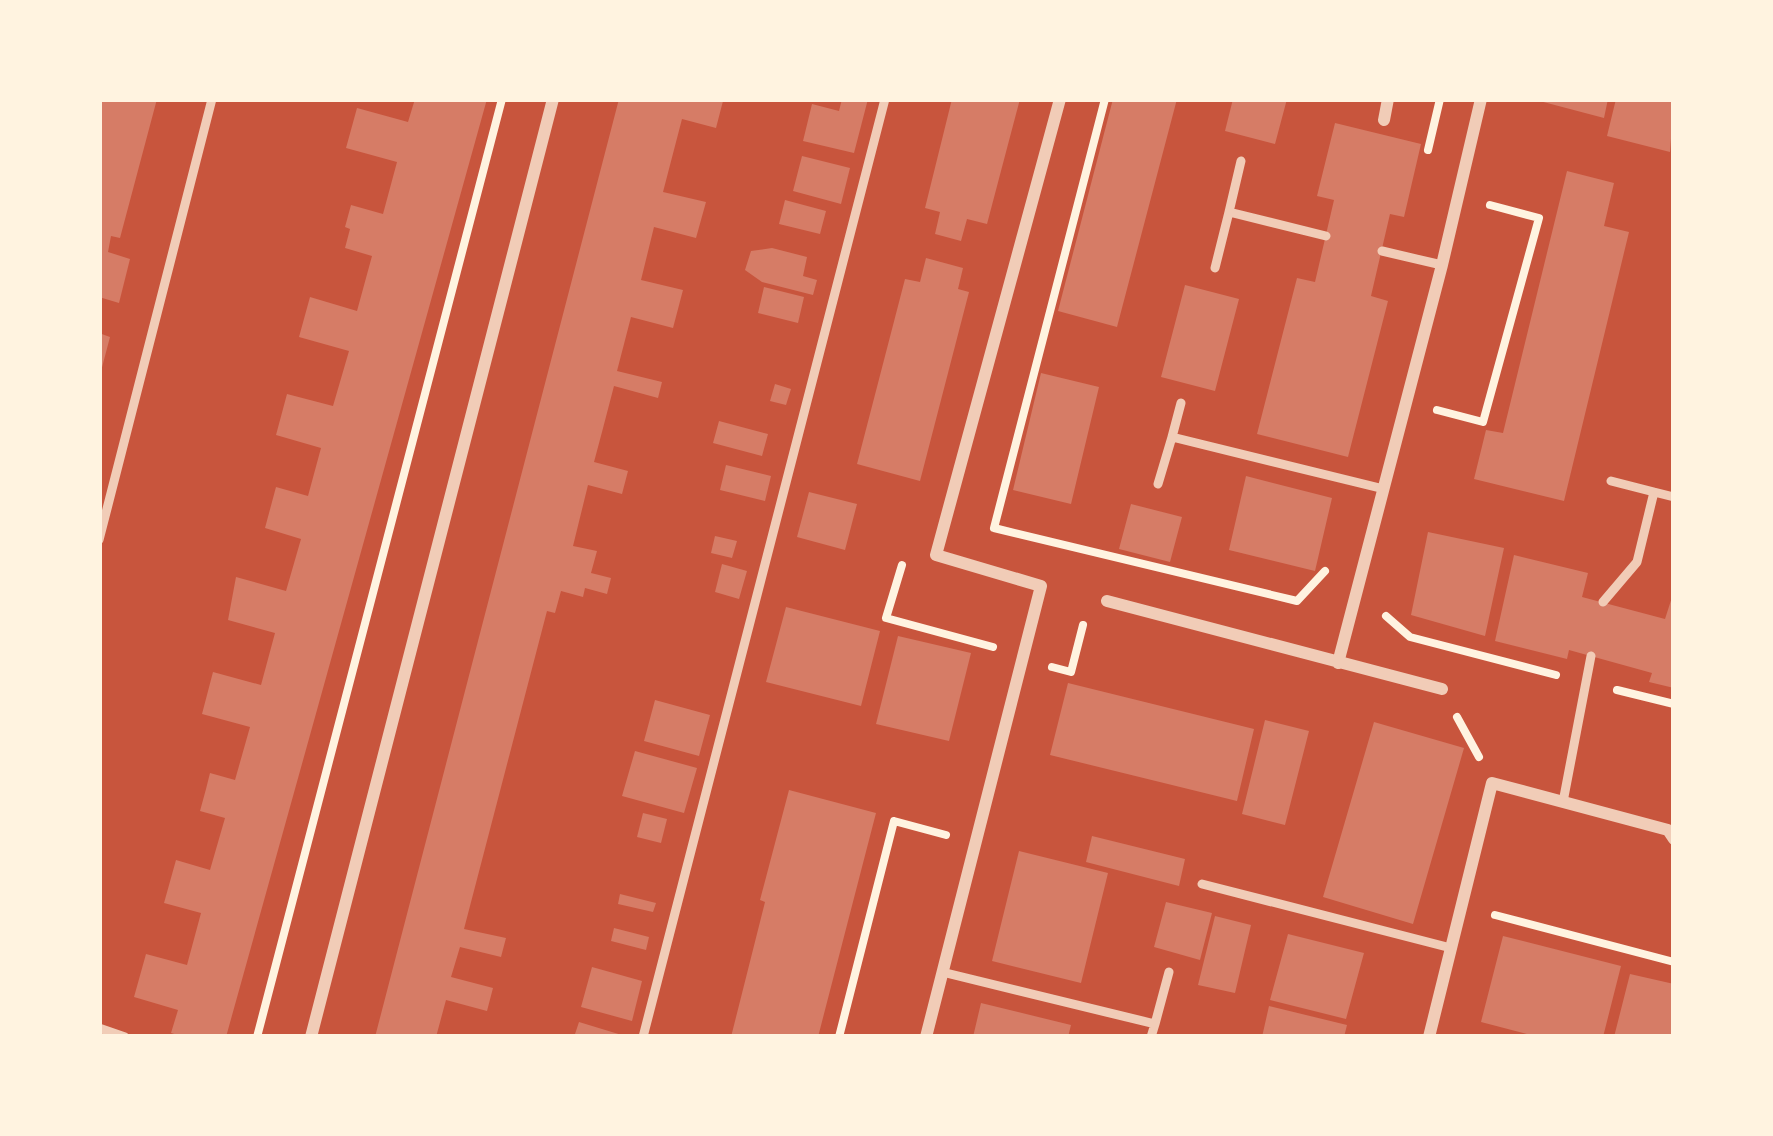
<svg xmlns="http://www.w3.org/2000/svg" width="1773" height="1136" font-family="'Fira Sans',sans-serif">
  <rect width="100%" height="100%" fill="#c8553d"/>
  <path fill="#d67c66" d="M99 99H157L120 238 111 236 108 252 130 259 119 303 99 297Z
    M415 99H487L226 1037H184L171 1033 178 1010 134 997 146 954 187 965 201 913 164 903 176 860 210 870 225 818 200 811 206 789 210 773 235 780 250 727 202 714 213 672 261 685 275 633 228 620 236 577 286 591 301 539 265 528 276 487 308 496 321 448 276 435 287 394 333 406 349 351 299 337 310 297 357 311 372 256 345 248 350 229 345 227 351 205 383 214 397 162 346 148 357 108 408 122Z
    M619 99 723 101 716 128 682 119 663 192 706 202 696 238 654 227 641 280 683 290 673 328 631 317 617 371 662 382 658 398 614 386 602 432 594 462 628 471 622 494 588 485 573 546 597 551 591 573 611 578 607 594 585 588 583 597 561 591 555 613 547 611 464 929 506 938 501 957 460 947 451 977 493 988 487 1011 446 1000 436 1037H375Z
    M842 99H868L854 153 803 141 812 104 839 111Z
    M952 99H1020L987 224 967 219 961 241 935 234 940 212 925 208Z
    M1113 99H1177L1117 327 1058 311Z
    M1233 99H1287L1275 144 1225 131Z
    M1532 99H1608L1604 118Z
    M1616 99H1674L1670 152 1607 136Z
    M1335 123 1421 144 1404 217 1390 214 1371 296 1388 301 1348 457 1257 434 1297 278 1315 282 1334 200 1317 196Z
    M802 156 850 168 841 204 793 191Z
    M1567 171 1614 183 1604 226 1629 232 1564 501 1474 479 1486 430 1503 433Z
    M785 200 826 211 820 234 779 224Z
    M772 248 807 257 803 276 817 280 813 295 762 282 745 270 751 251Z
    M926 258 963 268 958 289 969 292 920 481 857 464 905 279 920 282Z
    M1185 285 1239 299 1215 391 1161 377Z
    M764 287 804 297 798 323 758 313Z
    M99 333 110 337 100 375H99Z
    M1041 373 1099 387 1071 504 1013 490Z
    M775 384 791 389 786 405 770 401Z
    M719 421 768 434 762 456 713 443Z
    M726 465 771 476 765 501 720 490Z
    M1246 476 1332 498 1315 571 1229 550Z
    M809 492 857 504 845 550 797 537Z
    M1131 504 1182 517 1170 562 1119 549Z
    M1428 532 1504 548 1485 636 1411 615Z
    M715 536 737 541 732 558 711 553Z
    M1514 555 1588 573 1582 597 1665 619 1674 591V688L1649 682 1652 673 1569 650 1567 659 1495 641Z
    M722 564 747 571 739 599 715 592Z
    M786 607 880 631 861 706 766 682Z
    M898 636 971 653 949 741 876 724Z
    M1068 683 1254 729 1237 801 1050 755Z
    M655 700 710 715 699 756 644 741Z
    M1265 720 1309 731 1285 825 1242 814Z
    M1374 722 1464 748 1413 924 1323 897Z
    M635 751 697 768 684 813 622 796Z
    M789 790 876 813 818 1037H731L765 902 760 900Z
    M643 813 667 819 661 843 637 837Z
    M1092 836 1185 859 1179 886 1086 862Z
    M1019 851 1108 873 1081 983 992 961Z
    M620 894 656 903 653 912 618 904Z
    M1166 902 1212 913 1200 960 1154 947Z
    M1215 916 1251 925 1235 993 1198 985Z
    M614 928 649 937 646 950 611 941Z
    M1288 934 1364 953 1346 1019 1270 1000Z
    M1503 936 1621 966 1603 1037H1538L1481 1022Z
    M592 967 642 981 632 1021 581 1007Z
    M1630 974 1674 984V1037H1614Z
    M981 1003 1071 1025 1068 1037H973Z
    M1269 1006 1347 1025 1344 1037H1262Z
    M579 1022 625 1036V1037H574Z"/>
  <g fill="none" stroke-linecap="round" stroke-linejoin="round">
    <path stroke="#fff3e0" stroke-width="8" d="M1105 99 994 528 1297 601 1325 571
      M1428 150 1440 99
      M1437 410 1483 422 1539 218 1490 205
      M902 565 886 618 993 647
      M1386 616 1410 637 1556 675
      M1052 667 1071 672 1083 625
      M1617 690 1674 704
      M1457 717 1479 757
      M1495 915 1674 962
      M257 1037 502 99
      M839 1037 894 821 946 835"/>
    <path stroke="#f1ccb7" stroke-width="9" d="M1229 212 1241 161
      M1382 251 1442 265
      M1215 268 1229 212 1326 236
      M1172 437 1181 403
      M1158 484 1172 437 1384 489
      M1654 492 1674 497
      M99 540 212 99
      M1603 602 1637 562 1654 492 1611 481
      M1563 802 1591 656
      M1202 884 1451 948
      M942 972 1155 1024 1151 1037
      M1155 1024 1169 972
      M99 1028 125 1037
      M643 1037 885 99"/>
    <path stroke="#f1ccb7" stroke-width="12" d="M1384 120 1388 99
      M1107 601 1442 689
      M1338 663 1442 265 1481 99
      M311 1037 553 99
      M926 1037 1041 586 936 555 1060 99
      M1429 1037 1492 783 1668 830 1674 839"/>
  </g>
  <rect width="1773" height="1136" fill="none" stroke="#fff3e0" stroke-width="204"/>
</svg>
